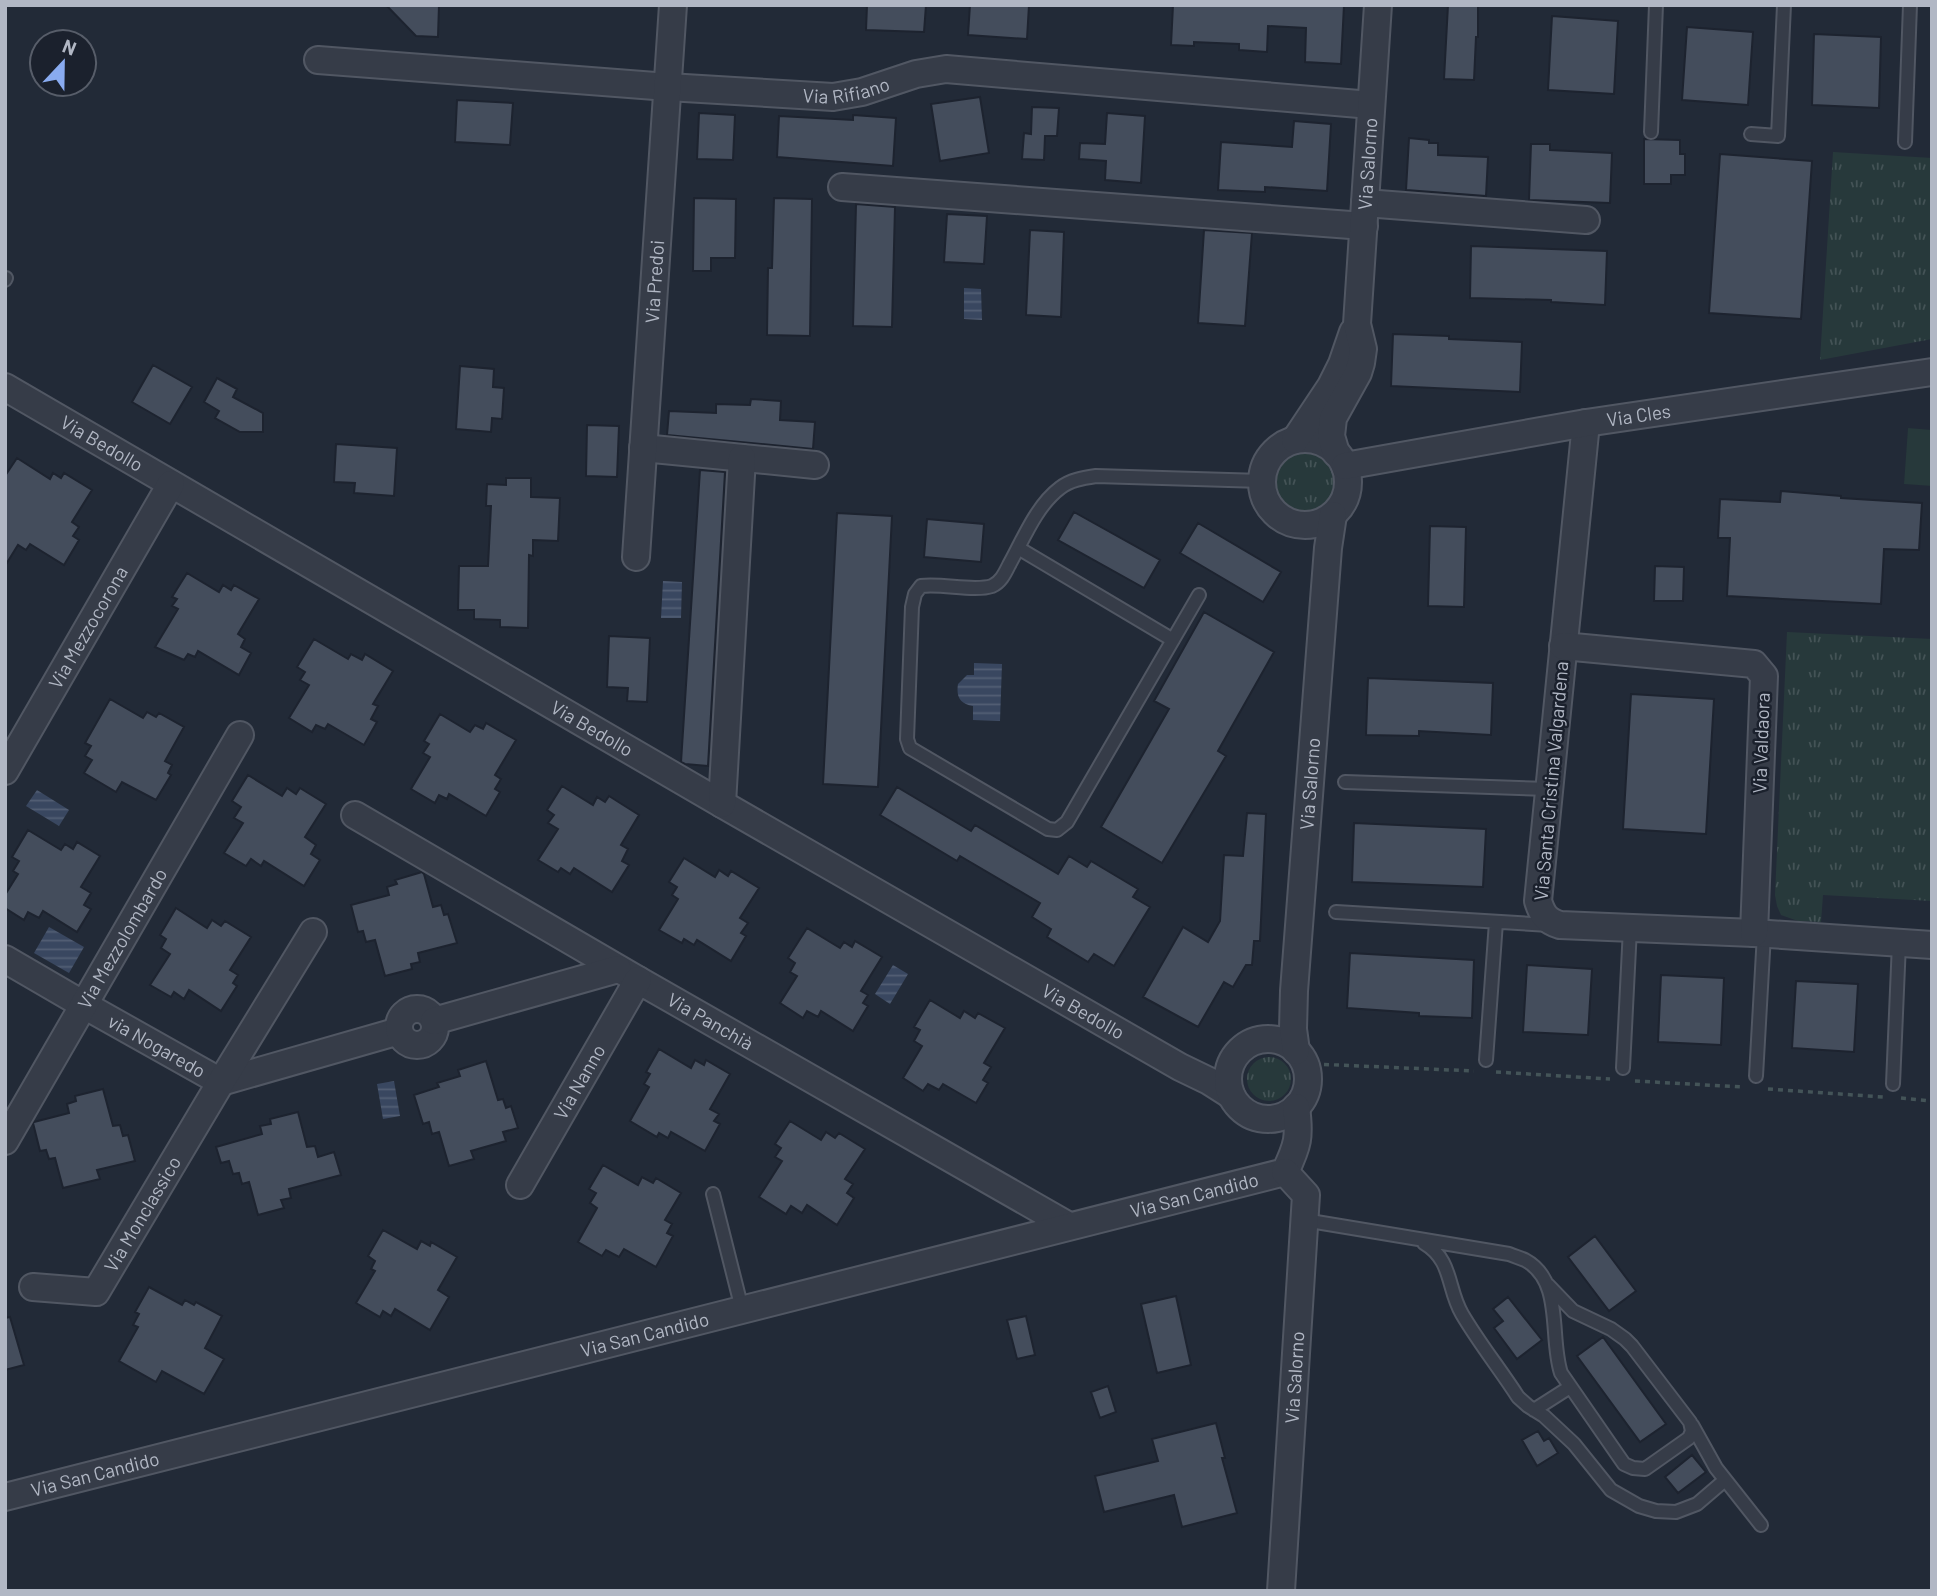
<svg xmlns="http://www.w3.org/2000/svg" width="1937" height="1596" font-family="Barlow,sans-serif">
  <defs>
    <pattern id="grass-tufts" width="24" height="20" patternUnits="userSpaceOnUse" patternTransform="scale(1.75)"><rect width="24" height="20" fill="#27393b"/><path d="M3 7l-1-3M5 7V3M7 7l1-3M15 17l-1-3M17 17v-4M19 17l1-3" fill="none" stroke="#445356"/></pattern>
    <pattern id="water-rules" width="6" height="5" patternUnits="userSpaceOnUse" patternTransform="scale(1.75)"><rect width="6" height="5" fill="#394760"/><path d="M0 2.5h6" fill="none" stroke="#535f75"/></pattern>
  </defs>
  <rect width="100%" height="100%" fill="#222a37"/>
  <path fill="url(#grass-tufts)" d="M1833 152 1932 158V339L1820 360Z
    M1275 482a30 30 0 1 1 60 0a30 30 0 1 1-60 0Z
    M1787 632 1932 639V901L1823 895 1821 922 1798 921 1781 915 1777 906 1775 895Z
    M1247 1079a22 22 0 1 1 44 0a22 22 0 1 1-44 0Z"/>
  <path fill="#27393b" d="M1908 428 1932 430V486L1904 484Z"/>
  <path fill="url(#water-rules)" d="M964 288 981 289 982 320 964 319Z
    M663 581 682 582 681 618H661Z
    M974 663 1002 664 1000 721 973 720V706C960 704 956 697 958 684L967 675H974Z
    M37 790 69 810 59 826 26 806Z
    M49 927 84 947 69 973 34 953Z
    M893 965 908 974 890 1004 875 994Z
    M394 1081 400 1116 383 1119 377 1084Z"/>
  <path fill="#444d5c" stroke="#1d232f" stroke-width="2" d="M386 5H439L438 37 416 36Z
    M867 5H926L924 32 866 30Z
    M970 5H1029L1027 39 968 35Z
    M1173 5H1344L1341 64 1305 62 1306 28 1268 26 1267 52 1239 50V44L1194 42V46L1171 45Z
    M1448 5H1478V37H1476L1474 80 1444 79Z
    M1552 16 1618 21 1614 94 1548 90Z
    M1687 27 1753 32 1748 105 1682 100Z
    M1814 34 1881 37 1879 108 1812 105Z
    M980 97 989 153 940 161 931 104Z
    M457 100 513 103 510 145 455 142Z
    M1032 107 1059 108 1057 136H1045L1044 160 1022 159 1024 133 1031 134Z
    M699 113 735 115 733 160 697 159Z
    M1107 113 1145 116 1141 183 1105 180 1106 161 1079 159 1080 143 1105 144Z
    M853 115 896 118 893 166 777 157 779 116 853 120Z
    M1294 121 1331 124 1327 191 1265 187V192L1218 190 1221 142 1292 147Z
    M1409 138 1429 140V143H1438V155L1488 157 1486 196 1406 190Z
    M1644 139 1680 140V154H1685V175H1671V184H1644Z
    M1531 144H1550V150L1612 153 1610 203 1529 200Z
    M1720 154 1812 161 1801 319 1709 313Z
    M694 198 736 199 735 258H711V271H693Z
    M774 198 812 199 810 336 767 335 768 268H772Z
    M856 204 895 207 892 327 853 326Z
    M947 214 987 216 984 264 944 262Z
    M1030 230 1064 232 1061 317 1026 315Z
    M1204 230 1252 233 1245 326 1198 323Z
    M1471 246 1607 251 1605 305 1551 302V300L1470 298Z
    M1393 334 1449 336V339L1522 342 1520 392 1391 386Z
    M153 365 192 387 170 424 132 402Z
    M460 366 494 369 493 387 504 388 502 419 492 418 491 432 456 429Z
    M217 378 237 389 233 397 263 413V432H240L215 418 219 411 204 402Z
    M751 399 781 401 780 420 815 422 813 449 667 435 669 411 716 413V404L750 405Z
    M587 425 619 426 617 477 586 476Z
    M336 444 397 448 394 496 354 493 355 483 334 482Z
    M17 458 50 479 53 473 61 478 64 473 92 490 72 522 79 527 73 536 79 540 64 565 30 544 26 550 18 545 5 566V476Z
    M700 470 725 472 708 766 685 764 681 762Z
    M506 478H531V497L560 498 558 541 533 540V556L529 555 528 628 500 627V620L474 619V610H458L459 566H488L491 506H486L487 484 506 485Z
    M1781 491 1841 496V498L1922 503 1919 550 1884 549 1881 604 1727 596 1730 538H1718L1720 499 1780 502Z
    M1074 512 1160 560 1144 588 1058 540Z
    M837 513 892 516 878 787 823 784Z
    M927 519 984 524 981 562 924 557Z
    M1198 523 1281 572 1263 602 1180 553Z
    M1430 526 1466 527 1464 607 1428 606Z
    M1655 566 1684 567 1683 601H1654Z
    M187 573 219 592 223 585 231 590 234 585 259 599 238 634 245 639 241 647 251 653 239 675 198 651 195 657 188 654 184 660 155 647 178 609 172 606 177 599 172 597Z
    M1204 612 1274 652 1218 751 1226 756 1162 863 1101 827 1169 709 1154 701Z
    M609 636 650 638 647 702 627 701 628 688 607 687Z
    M314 639 348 659 351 654 362 660 365 654 393 671 373 704 378 706 371 719 377 722 364 745 328 724 325 729 316 725 312 732 289 718 309 685 300 680 305 672 297 667Z
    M1368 678 1493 683 1491 735 1419 731V736L1366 735Z
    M1631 694 1714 699 1706 834 1623 829Z
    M110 699 143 718 147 712 156 717 159 713 184 727 165 761 172 765 168 773 171 775 156 800 122 782 116 792 84 773 92 760 85 756 91 746 85 743Z
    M440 714 470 732 475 725 483 729 486 723 516 740 495 775 501 779 495 789 500 792 486 816 449 794 447 799 439 795 435 803 411 789 430 757 423 753 429 744 424 741Z
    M248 775 282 796 287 788 296 794 300 788 326 804 305 837 316 845 311 854 320 860 304 886 264 861 261 866 251 859 246 866 224 853 243 823 234 818 241 807 232 801Z
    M562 786 593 805 597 797 605 802 609 796 639 815 621 845 628 849 622 861 629 865 612 892 574 868 570 874 561 868 558 872 538 860 558 829 548 823 554 815 547 810Z
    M897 787 971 831 975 825 1058 874 1069 856 1087 867 1091 861 1138 889 1133 897 1150 907 1114 966 1094 954 1088 962 1047 937 1051 929 1032 917 1040 903 960 856 957 861 880 815Z
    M1247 813 1266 814 1260 941H1254L1252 965H1246L1233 987 1224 982 1198 1027 1143 997 1183 927 1208 942 1220 921 1224 855 1243 856Z
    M1354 823 1486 829 1483 887 1352 882Z
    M28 830 61 850 65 844 73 849 77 842 100 856 81 887 91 893 84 905 91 909 77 932 43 911 39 918 28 912 24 920 5 908V895L18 874 13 871 19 861 12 857Z
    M684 858 715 877 719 870 728 876 731 871 759 888 740 918 748 923 741 933 746 936 731 961 697 940 694 945 684 939 682 943 659 930 678 899 672 895 677 887 669 882Z
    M422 872 424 874 433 907 441 905 444 915 448 914 457 943 418 953 420 962 411 964 412 969 385 976 375 940 366 942 363 931 358 932 351 905 389 895 387 887 397 884 395 880Z
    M176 908 207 928 212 920 221 926 225 921 251 937 230 970 238 975 233 983 237 986 221 1011 189 990 184 999 174 992 171 997 150 985 170 954 161 948 166 939 160 935Z
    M807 928 840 948 844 942 852 947 855 941 882 957 861 991 868 995 863 1003 868 1006 853 1031 821 1011 818 1017 807 1011 803 1018 780 1003 797 976 790 972 795 963 788 958Z
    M1350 953 1474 960 1472 1018 1419 1016V1013L1347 1008Z
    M1527 965 1592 969 1588 1035 1523 1032Z
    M1661 975 1724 978 1721 1045 1658 1042Z
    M1796 981 1858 984 1854 1052 1792 1048Z
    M930 1000 960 1018 964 1011 975 1018 978 1013 1005 1028 984 1063 991 1067 983 1080 988 1083 976 1103 943 1084 939 1090 928 1084 923 1091 903 1078 922 1046 914 1041 920 1030 914 1027Z
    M659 1049 691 1068 695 1060 704 1065 706 1060 730 1074 710 1109 719 1114 714 1121 720 1124 705 1151 671 1132 668 1138 659 1133 657 1137 630 1121 649 1087 644 1084 650 1074 646 1072Z
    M486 1061 498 1100 503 1099 506 1108 511 1106 518 1128 503 1132 506 1141 471 1151 474 1159 449 1166 439 1132 432 1134 429 1122 423 1124 414 1095 439 1087 437 1083 460 1076 458 1070Z
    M103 1089 113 1126 120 1125 123 1136 128 1135 135 1161 97 1170 100 1179 63 1188 55 1158 49 1159 46 1150 40 1151 33 1123 34 1122 69 1113 67 1104 76 1101 75 1096Z
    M298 1112 307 1147 315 1146 318 1157 334 1152 341 1175 289 1189 291 1198 281 1200 284 1208 258 1215 249 1182 242 1184 239 1173 233 1174 229 1161 221 1163 216 1147 262 1134 260 1126 271 1124 270 1119Z
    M790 1121 821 1140 826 1132 835 1138 839 1133 865 1149 845 1179 853 1184 847 1193 854 1198 837 1225 807 1205 802 1213 791 1206 786 1214 759 1197 782 1161 775 1157 781 1148 775 1144Z
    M603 1165 638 1185 642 1177 653 1183 656 1178 681 1193 665 1220 672 1224 667 1233 673 1236 656 1267 624 1249 619 1257 606 1250 602 1256 578 1242 597 1208 590 1203 596 1193 589 1189Z
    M383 1230 417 1249 421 1241 430 1246 431 1242 457 1257 438 1290 449 1297 430 1330 395 1309 391 1316 383 1311 380 1317 356 1303 375 1271 371 1269 375 1261 368 1256Z
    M1595 1236 1636 1291 1609 1311 1568 1257Z
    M149 1287 182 1305 185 1300 194 1305 196 1302 222 1316 205 1348 224 1359 204 1394 162 1371 156 1382 119 1361 138 1327 133 1325 139 1314 135 1312Z
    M1176 1296 1191 1365 1157 1373 1141 1304Z
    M1508 1297 1542 1340 1517 1359 1494 1328 1503 1321 1493 1309Z
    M1026 1316 1035 1355 1017 1359 1007 1320Z
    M10 1317 24 1365 5 1370V1318Z
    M1603 1337 1666 1424 1640 1442 1577 1356Z
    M1108 1386 1116 1412 1100 1418 1091 1392Z
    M1216 1423 1225 1458H1222L1237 1513 1182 1527 1174 1495 1104 1512 1095 1476 1158 1461 1152 1439Z
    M1538 1431 1544 1441 1549 1438 1558 1453 1537 1466 1522 1440Z
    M1692 1455 1706 1472 1678 1493 1665 1477Z"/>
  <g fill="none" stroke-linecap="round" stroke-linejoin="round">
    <defs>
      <path id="lane" d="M1651 132 1656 5
        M1751 134 1778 136 1784 5
        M1905 142 1910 5
        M5 280 6 278
        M1018 548 1173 640
        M1199 595 1067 822 1057 830 1048 829 910 748 907 739 912 607 915 594 921 586C942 583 974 592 992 586 1001 582 1005 573 1009 565 1023 540 1036 506 1060 488 1070 480 1083 478 1096 476L1262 481
        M1345 782 1549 789
        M1336 912 1549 925
        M1486 1060 1496 922
        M1623 1068 1630 928
        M1756 1076 1764 934
        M1893 1084 1899 943
        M713 1194 742 1309
        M1304 1220 1509 1254C1514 1256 1520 1258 1525 1260 1564 1281 1549 1337 1561 1373L1624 1464 1633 1468 1645 1469 1689 1438 1692 1431 1690 1422 1632 1346 1625 1339 1611 1329 1573 1311 1548 1285
        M1424 1243C1453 1260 1447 1289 1462 1314 1479 1343 1500 1369 1518 1397L1528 1406 1544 1416 1574 1444 1611 1490 1639 1506 1656 1511 1676 1512 1697 1504 1725 1480
        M1534 1410 1570 1387
        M1692 1425 1716 1468 1761 1525"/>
      <g id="street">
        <path id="s1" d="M318 60 668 87 833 97 862 92 916 74 946 69 1371 105"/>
        <path d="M842 187 1364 226"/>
        <path d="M1365 203 1586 220"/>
        <path id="s2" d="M5 387 722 804 1180 1067 1209 1081 1231 1095"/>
        <path d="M1586 423 1538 901C1542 914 1546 921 1560 925L1754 933 1932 945"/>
        <circle cx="1305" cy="482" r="43"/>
        <path d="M1295 440 1331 386 1342 364 1353 332"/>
        <path d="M643 448 815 465"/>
        <path id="s3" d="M1336 453 1331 436 1333 418 1358 373 1361 363 1363 349 1357 324 1378 5"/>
        <path id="s4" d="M1345 466 1586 423 1932 372"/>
        <path id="s5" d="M636 557 673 5"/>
        <path d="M1563 646 1754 664 1764 676 1754 933"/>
        <path id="s6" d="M5 771 171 484"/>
        <path d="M722 804 742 458"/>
        <path id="s7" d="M355 815 638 980 1069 1226"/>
        <path id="s8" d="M5 959 84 1005 221 1082 399 1031"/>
        <circle cx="417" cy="1027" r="18"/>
        <path d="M434 1021 618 969"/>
        <circle cx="1268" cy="1079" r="40"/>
        <path id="s9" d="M1296 1051 1293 1029 1294 991 1328 548 1333 515"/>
        <path id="s10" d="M5 1141 240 735"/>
        <path id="s11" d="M520 1185 638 980"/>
        <path id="s12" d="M33 1287 96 1292 221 1082 313 932"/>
        <path id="s13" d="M5 1497 1285 1172C1298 1145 1300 1137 1296 1107"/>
        <path id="s14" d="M1281 1591 1306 1195 1285 1172"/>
      </g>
    </defs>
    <use href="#lane" stroke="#515763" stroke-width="16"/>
    <use href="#street" stroke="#515763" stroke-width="30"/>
    <path stroke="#445458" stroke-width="3.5" stroke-dasharray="5 5" stroke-linecap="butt" d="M1314 1064 1474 1071
      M1496 1072 1610 1079
      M1635 1081 1743 1087
      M1768 1089 1883 1097
      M1901 1098 1932 1101"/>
    <use href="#lane" stroke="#363c48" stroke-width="12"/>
    <use href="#street" stroke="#363c48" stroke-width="26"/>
  </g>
  <g text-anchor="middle" stroke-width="5" stroke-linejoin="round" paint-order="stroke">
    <g font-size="19" fill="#b1b7c4" stroke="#1b212d">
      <text dy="7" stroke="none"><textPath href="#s1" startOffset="530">Via Rifiano</textPath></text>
      <text dy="7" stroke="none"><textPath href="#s3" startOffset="298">Via Salorno</textPath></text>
      <text dy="7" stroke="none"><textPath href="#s5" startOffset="276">Via Predoi</textPath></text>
      <text dy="7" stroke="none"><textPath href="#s4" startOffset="298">Via Cles</textPath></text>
      <text dy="7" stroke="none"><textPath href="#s2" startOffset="112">Via Bedollo</textPath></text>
      <text dy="7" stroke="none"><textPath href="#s6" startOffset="166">Via Mezzocorona</textPath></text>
      <text dy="7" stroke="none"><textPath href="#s2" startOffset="679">Via Bedollo</textPath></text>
      <text transform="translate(1761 743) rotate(-88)" y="7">Via Valdaora</text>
      <text transform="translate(1551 781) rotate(-85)" y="7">Via Santa Cristina Valgardena</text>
      <text dy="7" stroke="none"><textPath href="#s9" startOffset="268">Via Salorno</textPath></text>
      <text dy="7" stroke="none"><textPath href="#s10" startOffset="234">Via Mezzolombardo</textPath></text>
      <text dy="7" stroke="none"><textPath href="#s2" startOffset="1246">Via Bedollo</textPath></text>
      <text dy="7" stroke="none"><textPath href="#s7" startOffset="411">Via Panchià</textPath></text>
      <text dy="7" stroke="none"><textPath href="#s8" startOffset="175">via Nogaredo</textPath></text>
      <text dy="7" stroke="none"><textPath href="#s11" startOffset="119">Via Nanno</textPath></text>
      <text dy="7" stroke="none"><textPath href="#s13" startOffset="1227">Via San Candido</textPath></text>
      <text dy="7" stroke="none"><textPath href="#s12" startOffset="154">Via Monclassico</textPath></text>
      <text dy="7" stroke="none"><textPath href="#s13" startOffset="660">Via San Candido</textPath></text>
      <text dy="7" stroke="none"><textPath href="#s14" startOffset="214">Via Salorno</textPath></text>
      <text dy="7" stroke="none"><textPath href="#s13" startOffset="93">Via San Candido</textPath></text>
    </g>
  </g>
  <rect width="1937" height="1596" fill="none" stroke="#b1b7c4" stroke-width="14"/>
  <g transform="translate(63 63) rotate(22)"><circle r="33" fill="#1b212d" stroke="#575d69" stroke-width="2"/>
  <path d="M0-5L12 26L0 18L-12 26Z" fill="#89abf0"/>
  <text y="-10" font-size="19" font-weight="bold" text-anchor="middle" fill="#b1b7c4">N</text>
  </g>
</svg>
